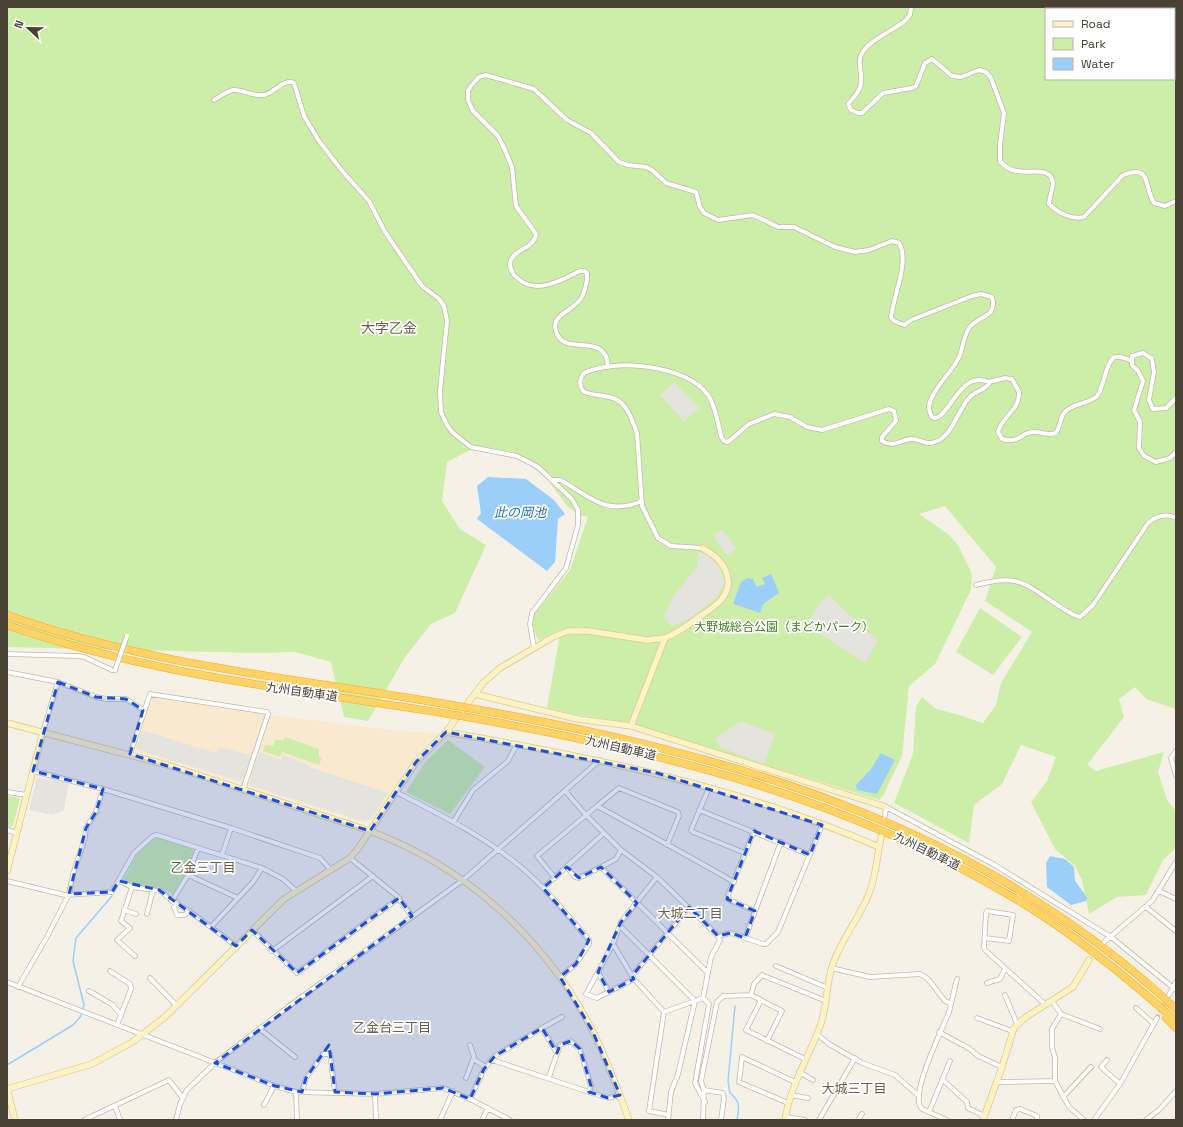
<svg xmlns="http://www.w3.org/2000/svg" width="1183" height="1127" font-family="'Space Grotesk','Noto Sans JP',sans-serif">
  <rect width="100%" height="100%" fill="#f5f1e6"/>
  <path fill="#f9e9ce" d="M151 697 263 714 400 731 437 733 407 767 373 820 364 823 136 751 135 747Z"/>
  <path fill="#cdeea9" fill-rule="evenodd" d="M7 7H1176V709L1146 699 1135 687 1119 699 1124 717 1087 765 1096 771 1164 752 1158 772 1167 800 1176 811V848L1163 860 1146 895 1117 897 1089 914 1082 880 1075 866 1055 849 1031 802 1047 781 1056 757 1021 745 1002 784 974 805 969 843 894 803 913 754 916 707 922 697 936 709 956 714 983 723 996 705 1001 683 1032 632 985 601 996 567 945 506 919 514 948 534 958 545 972 574 971 590 935 664 909 686 902 756 883 796 879 800 626 722 577 715 547 708 561 629 539 640 537 638 532 623 533 616 570 570 588 517 579 515 567 506 548 480 514 452 478 446 447 462 442 501 460 529 486 545 455 613 431 624 405 657 368 721 344 717 331 662 295 652 259 653 7 647ZM1046 9H1174V79H1046Z
    M980 608 1022 637 993 675 956 652Z
    M285 737 319 749V757L322 758 319 765 282 752 280 757 263 751 265 745 273 746 275 740H284Z
    M448 740 485 767 450 814 406 792 426 761Z
    M7 796 20 798 13 826 11 827H7Z
    M157 837 191 848 194 851 184 876 173 894 158 887 135 884 123 880 137 854Z"/>
  <path fill="#e5e3de" d="M674 382 699 408 684 421 660 395Z
    M722 530 730 539 736 549 728 556 715 538 714 534Z
    M698 552 707 554 716 561 725 582 717 597 691 618 672 626 664 617 672 598 697 567Z
    M829 595 862 628 878 640 865 663 806 625 820 603Z
    M741 721 775 734 764 764 720 747 715 739Z
    M142 730 216 753 220 747 252 756 243 782 138 750 136 747Z
    M259 752 281 760 283 755 309 765V767L388 793 373 817 363 821 297 800 249 785Z
    M37 778 69 781 64 810 52 815 29 810Z"/>
  <path fill="#9bcff9" d="M488 477 526 479 554 500 565 514 558 519 555 562 547 571 477 519 481 513 477 486Z
    M771 574 779 593 763 604 760 613 733 604 741 582 747 578 753 579 756 587 765 584 762 578Z
    M881 753 895 760 877 794 857 790 856 785 871 769Z
    M1050 856 1065 859 1074 867 1075 881 1087 897 1086 901 1071 905 1047 887 1046 863Z"/>
  <g fill="none" stroke-linecap="round" stroke-linejoin="round">
    <path stroke="#9bcff9" stroke-width="1.5" d="M735 1006 728 1081 730 1093C741 1102 739 1107 737 1120
      M7 1065 73 1025 81 1016 84 1005 73 961 76 938 112 896"/>
    <path stroke="#d2cec2" stroke-width="4" stroke-dasharray="4 2" stroke-linecap="butt" d="M1157 1018 1169 995"/>
    <defs>
      <path id="street" d="M911 7 910 15 906 20C892 32 869 39 861 55 858 62 861 70 861 77 863 88 855 96 848 104L851 110 858 113H862L883 93 912 88 916 86 925 63 932 59 952 76 961 77 979 70 986 72 991 78 1004 113 1000 145V161C1016 183 1050 160 1053 183 1053 190 1049 197 1049 204 1058 213 1072 220 1084 217L1123 175C1152 163 1144 188 1154 203L1165 206 1176 201
        M214 100C219 97 227 91 233 90 243 89 253 97 264 95 274 93 284 78 294 83L304 116 319 141 343 172 369 201 385 232 422 286 439 299 444 306 447 321 440 391 441 412 447 425 453 433 471 447 517 456 538 467 572 499 578 510V525L566 568 532 613 530 624 534 648
        M608 367C607 331 566 356 557 334 549 316 568 313 578 302 584 297 588 280 587 273L584 271H580C559 281 534 297 514 275 511 271 509 265 511 260 516 248 534 249 536 234L516 206 512 167 505 150 498 136 473 111 468 100V91L471 86 479 77 486 75 534 89 567 120 591 133 619 162 628 165 646 167 652 170 666 183 696 192 700 207 704 213 718 220 753 215 778 227H794L835 247 855 252 869 250 892 241 899 243C910 260 893 298 891 317L894 321 904 325 911 320 972 296 981 294 992 297C998 318 978 315 969 328 964 336 963 346 960 355 953 372 936 384 930 402 928 407 929 412 932 417L936 418 940 416C955 403 963 372 989 382V384C983 391 975 391 969 398 957 411 951 442 930 443 923 443 917 438 911 439 900 440 894 448 882 441V437L896 421 894 411 889 409 822 430 807 427 790 417 774 414 749 424 728 442 724 441 721 436C718 423 715 405 708 395 687 365 615 358 584 373 579 379 579 386 584 392 592 395 600 395 609 397 627 400 631 418 637 433L642 506 658 538 671 546 702 548
        M989 382 1005 378 1012 379 1019 392C1020 410 1002 416 998 432L1002 439C1021 444 1021 431 1035 432 1043 432 1047 436 1056 433 1060 427 1060 418 1064 413 1071 403 1090 404 1097 396 1104 388 1106 360 1115 357 1119 356 1127 359 1130 360
        M1176 398 1166 408 1153 409 1149 400 1154 372 1152 359 1143 353 1132 356V365L1138 371 1143 381 1134 410 1140 422 1139 448 1144 456 1156 462 1170 458 1176 452
        M553 480H561C591 498 607 516 642 501
        M976 585C1017 574 1023 582 1056 604 1064 609 1071 615 1080 617L1093 605 1148 523C1156 516 1167 513 1176 518
        M7 654 78 656 84 657 112 670H115
        M7 672 58 682 96 697 107 699H126L143 710
        M43 732 58 682
        M1176 751 1171 758 1176 776
        M130 754 150 694 267 712 268 714 243 790
        M33 771 103 789 231 828 320 858 331 870
        M709 788 691 830 693 832 745 853
        M7 792 27 795
        M396 792C441 815 484 836 522 868 547 889 568 916 589 940V944L576 964 560 977
        M566 792 586 815 621 850
        M699 810 810 855
        M885 816 886 807 993 864 1111 937 1176 990
        M454 821 473 790 508 761 517 744
        M7 830 17 833
        M754 831 728 895 729 900 755 911
        M667 845 679 816 678 812 619 788 597 806C643 831 689 856 734 882
        M222 855 231 828
        M350 858 397 896 412 916
        M567 867 575 877 579 878 601 867
        M188 875 238 898
        M555 878 537 856 597 806
        M7 881 65 895 112 892 134 853 153 836 157 835 262 868 283 879 295 890
        M119 881 132 887 161 891 172 901 189 911 236 946
        M132 887 121 921 130 928 117 940 135 956
        M543 888 604 833
        M1159 891 1176 899
        M172 901 188 875 198 848
        M177 902 174 907 177 915H185L189 911
        M1146 907 1176 931
        M124 910 136 914
        M147 914 153 889
        M620 926 695 1001
        M211 927 253 882 262 868
        M252 930 297 973 399 898
        M718 936 731 933 763 944H766L778 932 822 825
        M745 938 781 842
        M985 938 1009 941 1013 915 987 911 986 913 984 947 985 950 1046 1005
        M1104 942 1152 901 1176 862
        M613 944 634 979 664 1012 703 998 711 957 720 940 718 936 657 877 621 850 616 859 601 867 708 973
        M272 951 373 876
        M776 966 828 988
        M831 968 870 977 920 974 928 979 945 1001 951 1004
        M110 971 130 984 131 989 117 1025
        M598 972 609 992
        M632 976 689 907
        M150 978 176 1005
        M634 979 597 998 586 994 613 944 621 922 657 877
        M7 982 275 1086 296 1092 375 1094 443 1088 470 1099 510 1120
        M987 983 1000 979 1005 969
        M18 987 48 935 69 894 73 874 85 838 86 828 96 812 103 789
        M89 991 113 1005 121 1016
        M751 995 754 984 762 975 826 1001
        M1005 995 1017 1024
        M1169 995 1176 982
        M703 998 709 1004 695 1083 705 1102
        M761 1000 746 1030 805 1059
        M1052 1001 1061 1014 1100 1029
        M1136 1008 1154 1024
        M664 1012 649 1111 669 1115
        M1061 1014 1052 1029V1047L1055 1058V1081L1069 1107 1084 1120
        M977 1018 1012 1031
        M542 1028 562 1017
        M260 1029 295 1057
        M939 1032 970 1049 978 1056 1002 1067
        M817 1034 829 1044 862 1063 895 1075 919 1096
        M473 1059 486 1067
        M492 1060 589 1092 591 1086 580 1049 571 1041 560 1045 549 1077
        M1107 1060 1101 1067 1120 1084
        M799 1072 813 1080
        M466 1078 474 1057 470 1045
        M942 1079 967 1102 968 1108 984 1116
        M997 1082 1055 1081
        M704 1090 701 1081 717 1002 723 996 751 995 782 1011 767 1041
        M296 1092 297 1120
        M302 1092 306 1078 323 1054H330L335 1092
        M589 1092 608 1098 620 1095
        M375 1094 376 1120
        M791 1095 808 1098
        M1063 1097 1091 1067
        M470 1099 484 1069 495 1056 542 1028 557 1053
        M788 1103 739 1082 742 1057 795 1082
        M264 1105 274 1086
        M115 1106 120 1120
        M929 1112 950 1061
        M785 1117 805 1120
        M84 1120 169 1080 182 1097
        M176 1120 180 1104 187 1090 215 1063 292 1004 463 880 600 760
        M440 1120 453 1091
        M482 1120 488 1108
        M668 1120 671 1092 678 1074 695 1001
        M703 1120 704 1090 723 1093 724 1098 721 1120
        M819 1120 855 1058
        M858 1120 862 1114
        M947 1120 922 1109C908 1096 943 1029 949 1012 952 1001 954 990 957 979
        M1012 1120 1016 1110 1020 1109 1037 1116V1120
        M1094 1120 1120 1084 1157 1018
        M1146 1120 1159 1110 1176 1091"/>
      <path id="secondary" d="M475 694 577 719 631 726 886 807
        M7 723 167 765 370 831C466 867 546 939 592 1030 607 1059 618 1090 629 1120
        M631 726 665 638C678 633 688 625 699 617 706 612 715 607 721 600 738 579 722 558 702 548
        M446 732C593 757 741 787 879 847
        M7 871 43 732
        M7 1088 15 1120
        M7 1089 92 1064 134 1041 166 1016 284 899 350 858 357 850 416 762 446 732 483 683 500 668 553 637 568 631H588L647 640 665 638
        M785 1120C790 1087 807 1060 819 1029 828 1009 825 985 833 964 841 940 858 920 868 896 876 878 877 856 881 837
        M983 1120 1002 1067 1014 1028 1026 1017 1073 987 1089 960"/>
      <path id="highway" d="M7 615C153 667 306 679 457 706
        M7 625C149 675 300 690 448 714
        M469 708C730 754 978 823 1176 1009
        M462 716C664 752 853 798 1029 907 1082 940 1130 980 1176 1021
        M1166 1018 1176 1028"/>
    </defs>
    <use href="#street" stroke="#c1b9a7" stroke-width="5.5"/>
    <use href="#secondary" stroke="#dac990" stroke-width="7"/>
    <use href="#highway" stroke="#f0ac25" stroke-width="8"/>
    <use href="#street" stroke="#fff" stroke-width="4"/>
    <use href="#secondary" stroke="#fff3c5" stroke-width="5.5"/>
    <use href="#highway" stroke="#ffd266" stroke-width="7"/>
    <defs>
      <path id="street-bridge" d="M115 670 127 636"/>
      <path id="highway-bridge" d="M457 706 469 708
        M448 714 462 716"/>
    </defs>
    <use href="#street-bridge" stroke="#c1b9a7" stroke-width="5.5" stroke-linecap="butt"/>
    <use href="#highway-bridge" stroke="#f0ac25" stroke-width="8" stroke-linecap="butt"/>
    <use href="#street-bridge" stroke="#fff" stroke-width="4"/>
    <use href="#highway-bridge" stroke="#ffd266" stroke-width="7"/>
  </g>
  <path fill="#1d4ed8" fill-opacity="0.2" stroke="#1d4ed8" stroke-width="3" stroke-dasharray="8 5" stroke-linejoin="round" d="M58 682 96 697 126 699 143 710 130 754 370 831 416 762 446 732 657 773 822 825 810 855 754 831 727 899 755 911 745 938 731 933 718 936 689 907 632 976 634 979 609 992 598 972 621 922 637 903 601 867 579 878 567 867 543 888 589 940 576 964 560 977 592 1030 620 1095 608 1098 589 1092 591 1086 580 1049 571 1041 560 1045 557 1053 542 1028 495 1056 484 1069 470 1099 443 1088 375 1094 335 1092 329 1045 306 1078 302 1092 275 1086 215 1063 412 916 399 898 297 973 252 930 236 946 159 890 119 881 112 892 69 894 86 828 96 812 103 789 33 771Z"/>
  <g text-anchor="middle" stroke-width="3.5" stroke-linejoin="round" paint-order="stroke">
    <g font-size="12" fill="#418120" stroke="#fff">
      <text x="784" y="631">大野城総合公園（まどかパーク）</text>
    </g>
    <g font-size="12" fill="#484134" stroke="#fff">
      <text transform="translate(302 692) rotate(8)" y="4">九州自動車道</text>
      <text transform="translate(621 748) rotate(13)" y="4">九州自動車道</text>
      <text transform="translate(927 851) rotate(26)" y="4">九州自動車道</text>
    </g>
    <g font-size="13" font-style="italic" fill="#2077c1" stroke="#fff">
      <text x="520" y="517">此の岡池</text>
    </g>
    <g font-size="13" fill="#6c604a" stroke="#fff">
      <text x="203" y="872">乙金三丁目</text>
      <text x="690" y="918">大城二丁目</text>
      <text x="392" y="1032">乙金台三丁目</text>
      <text x="854" y="1093">大城三丁目</text>
    </g>
    <g font-size="14" fill="#6c604a" stroke="#fff">
      <text x="389" y="333">大字乙金</text>
    </g>
  </g>
  <rect width="1183" height="1127" fill="none" stroke="#484134" stroke-width="16"/>
  <rect x="1045" y="8" width="130" height="72" fill="#ffffff" stroke="#b6b3ae"/>
  <rect x="1053" y="21" width="20" height="6" fill="#fff3c5" stroke="#b6b3ae"/>
  <text x="1081" y="28" font-size="12" fill="#484134">Road</text>
  <rect x="1053" y="38" width="20" height="12" fill="#cdeea9" stroke="#b6b3ae"/>
  <text x="1081" y="48" font-size="12" fill="#484134">Park</text>
  <rect x="1053" y="58" width="20" height="12" fill="#9bcff9" stroke="#b6b3ae"/>
  <text x="1081" y="68" font-size="12" fill="#484134">Water</text>
  <g transform="translate(28 28) rotate(292)" stroke="#ffffff" stroke-width="3" paint-order="stroke">
  <path d="M0-3L7 15L0 10L-7 15Z" fill="#484134"/>
  <text y="-6" font-size="11" font-weight="bold" text-anchor="middle" fill="#484134">N</text>
  </g>
</svg>
